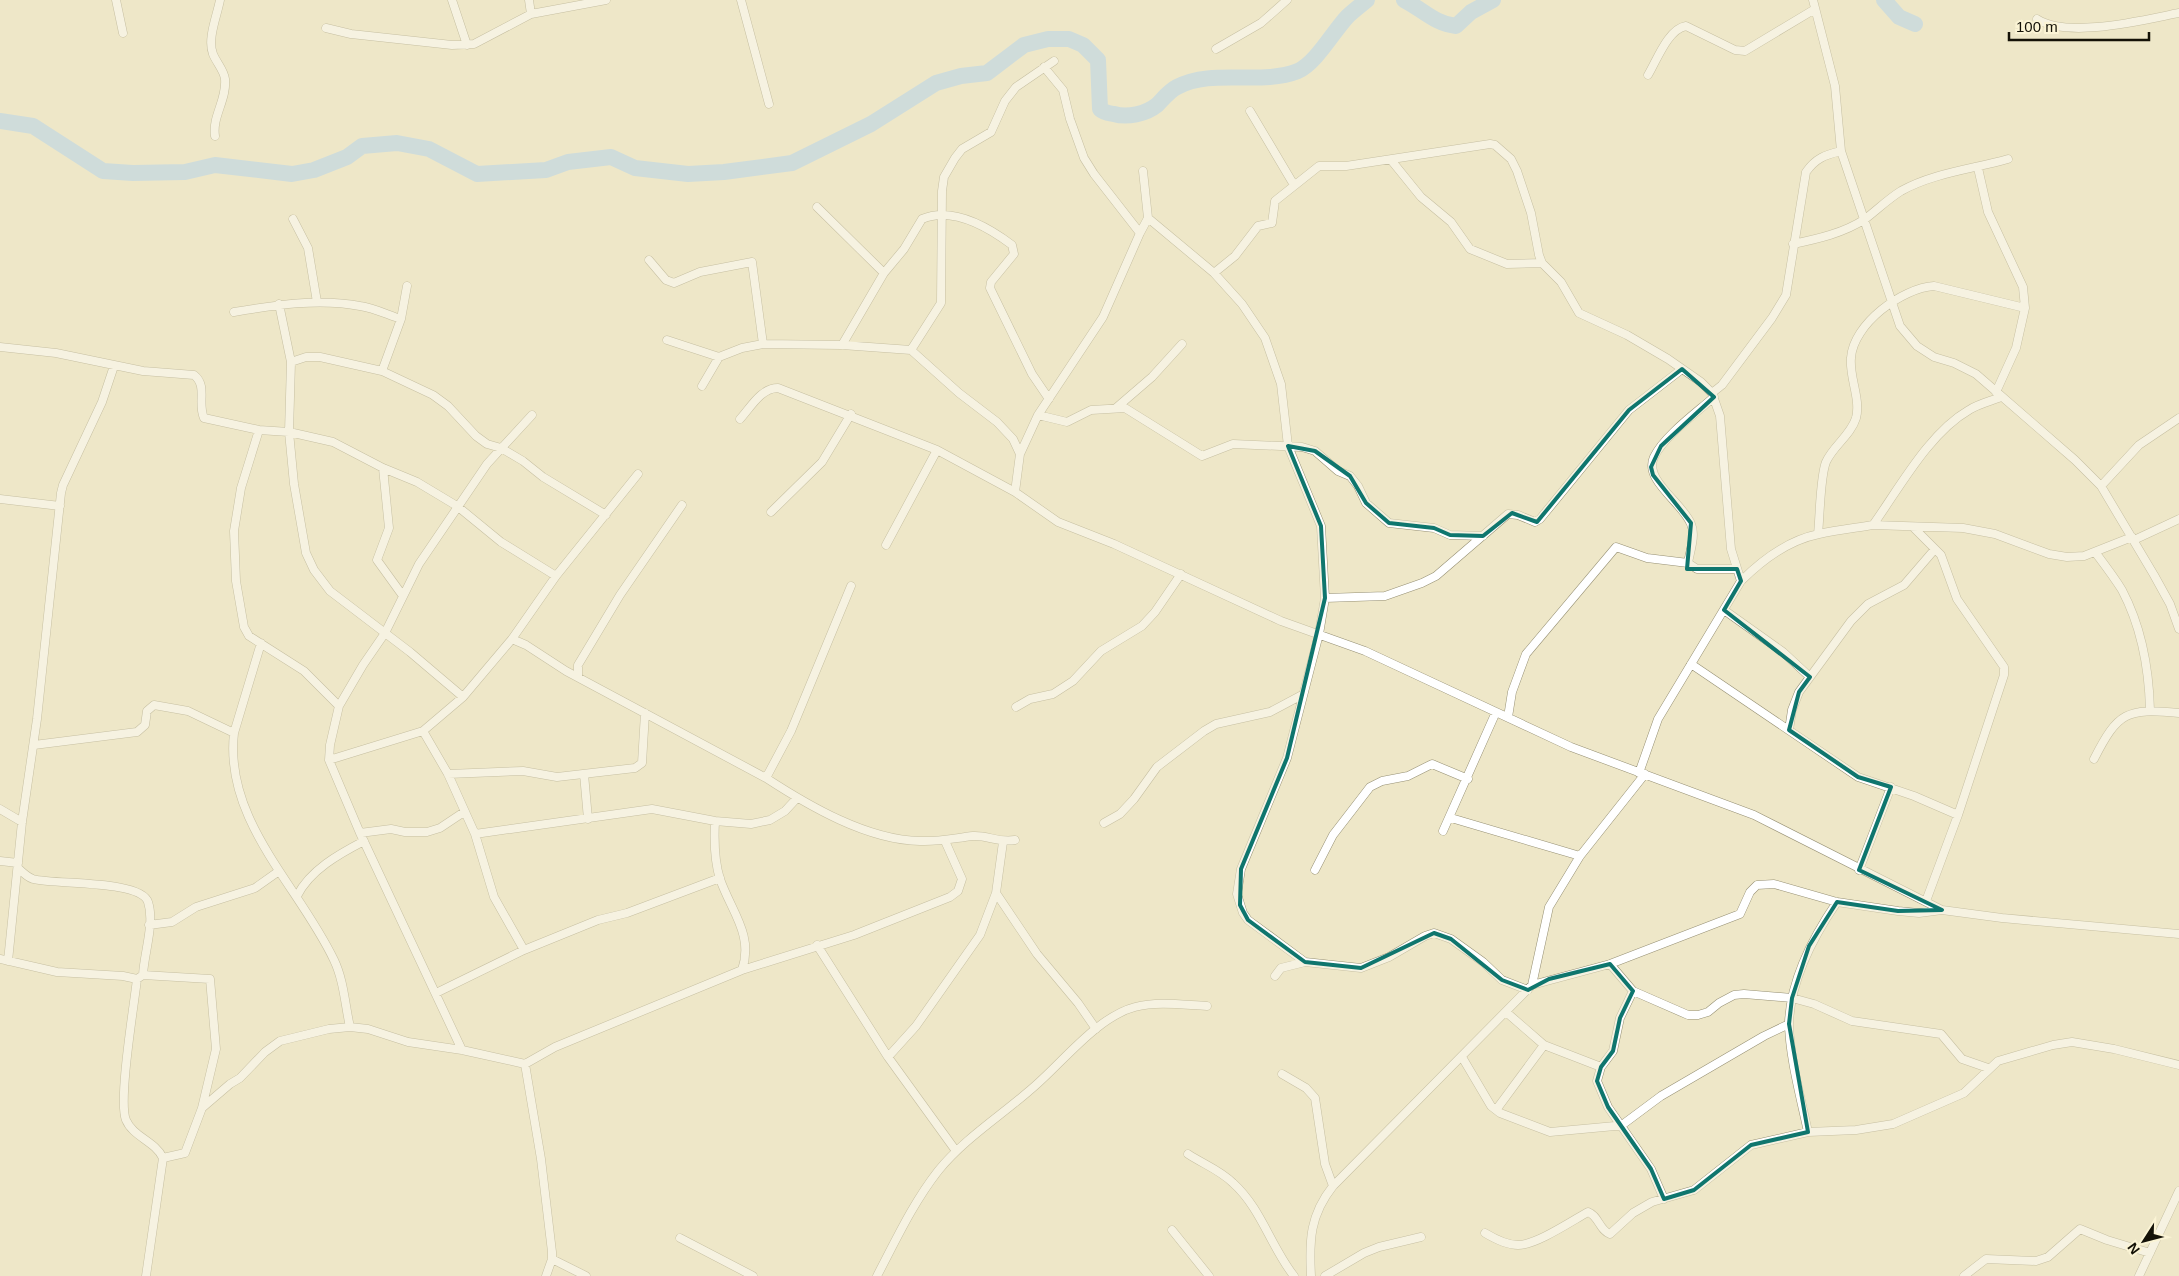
<svg xmlns="http://www.w3.org/2000/svg" width="2179" height="1276" font-family="Arial,sans-serif">
  <rect width="100%" height="100%" fill="#eee7c8"/>
  <g fill="none" stroke-linecap="round" stroke-linejoin="round">
    <path stroke="#a9cff0" stroke-width="16" d="M1404 0C1422 9 1435 24 1456 26L1471 12 1493 0
      M1884 0 1899 17 1915 24
      M0 121 33 126 103 171 133 173 185 172 215 165 292 174 314 170 347 157 362 146 397 143 429 149 477 174 546 170 568 162 611 157 635 168 688 174 724 172 792 163 871 124 936 83 961 76 987 73 1024 45 1048 39H1069L1083 45 1098 60 1100 109C1104 113 1108 113 1114 114 1127 118 1146 114 1157 105 1163 99 1169 91 1177 87 1213 68 1260 86 1298 71 1316 63 1333 32 1347 17 1353 11 1360 6 1367 0"/>
    <defs>
      <path id="street" d="M116 0 123 33
        M452 0 467 45
        M529 0 531 14
        M741 0 769 104
        M1813 0 1835 86 1841 151 1900 326 1917 346 1934 357 1954 363 1976 374 2075 460 2101 486 2154 575 2170 604 2179 629
        M2037 19C2068 39 2143 20 2179 13
        M326 28 351 34 452 45 474 44 531 14 606 0
        M1216 49 1261 23 1287 0
        M1648 75C1657 60 1668 29 1686 26L1735 50 1745 51 1815 9
        M1250 111 1294 185
        M215 136C212 116 227 100 225 79 224 70 216 62 213 54 207 39 217 16 220 0
        M1391 160 1421 197 1451 222 1470 249 1507 264 1542 263
        M1978 168 1988 212 2023 287 2025 308 2016 348 1996 392
        M817 207 884 273
        M1148 218 1214 273 1242 304 1265 338 1281 384 1288 446 1321 526 1325 598 1319 634 1287 758 1241 869 1237 894 1243 913 1248 920 1305 962
        M293 219 308 248 317 302
        M1140 233 1148 218 1143 171
        M1793 244C1817 239 1844 233 1865 219 1877 210 1888 199 1901 191 1933 173 1973 169 2008 159
        M649 260 666 280 674 283 700 272 752 262 763 344
        M1214 273 1235 256 1258 226 1272 223 1275 201 1319 166H1346L1490 144 1495 145 1511 159 1517 171 1531 213 1539 255 1542 263 1561 282 1579 313 1627 335 1668 359 1701 382 1712 393 1720 416 1731 549 1741 581
        M279 304 291 362 289 432 294 484 306 553 314 570 330 591 410 652 463 697
        M234 312C276 305 318 298 360 306 374 308 388 315 401 319
        M667 340 719 357 742 348 763 344 842 345 911 350 959 393 997 422 1013 439 1020 454 1015 492 1058 522 1114 544 1281 621 1365 651 1571 747 1754 815 1942 910
        M842 345 884 273 904 249 922 219C953 206 988 227 1012 245L1014 254 991 282 990 288 1032 374 1049 399
        M0 347 56 353 143 371 194 375C208 386 197 403 204 418L259 430 289 432 333 442 383 468 417 482 457 506 501 542 556 576
        M911 350 941 303 942 191 944 177 955 158 962 149 991 132 1005 101 1016 87 1054 61
        M291 362 306 357H320L382 371 433 395 448 406 476 436 487 444 501 448 523 461 543 477 606 515
        M382 371 401 319 407 286
        M702 386 719 357
        M1712 393 1722 385 1772 318 1786 295 1806 172C1816 158 1825 155 1841 151
        M1116 408 1152 377 1182 344
        M1038 415 1067 422 1091 410 1125 408 1202 456 1233 444 1302 447 1315 451 1338 471 1350 476 1358 486 1366 503 1389 523 1434 528 1450 535 1483 536
        M740 419C751 407 761 388 778 388L937 450 1015 492
        M259 430 241 488 234 531 236 581 244 627 249 636 304 671 339 706
        M1020 454 1038 415 1103 317 1140 233 1094 174 1084 158 1070 119 1063 90 1044 67
        M383 468 389 528 377 560 403 596
        M2101 486 2139 445 2179 418
        M0 499 60 506
        M771 512 822 462 851 414
        M1873 525 1963 528 1995 534 2049 554 2067 557 2084 556 2132 537
        M1913 527 1941 555 1957 599 2004 667V675L1958 815 1926 901
        M1818 534C1820 516 1820 477 1826 462 1833 446 1851 435 1856 418 1861 399 1849 377 1851 358 1853 324 1902 288 1934 286L2025 308
        M2134 540 2179 519
        M886 545 937 450
        M2095 552C2104 564 2114 577 2122 590 2141 626 2149 670 2150 710
        M1688 563C1690 551 1696 535 1691 524 1683 503 1643 480 1654 457 1664 436 1696 413 1714 397
        M1325 598 1385 596 1422 583 1436 576 1508 514 1518 515 1535 522 1540 519 1629 410 1682 369
        M1724 610 1783 652 1810 677
        M512 639 526 645 566 671 766 778C809 806 867 840 920 841 938 842 955 838 973 836 988 835 998 843 1015 840
        M261 643 234 733C224 821 299 886 334 960 344 981 345 1005 350 1027
        M1691 664 1858 777 1914 796 1958 815
        M578 677V665L620 595 682 505
        M1016 707 1030 699 1053 694 1073 681 1101 651 1142 626 1155 612 1181 574
        M1508 717 1512 692 1526 654 1616 547 1647 558 1688 563 1697 569H1737
        M1789 730 1792 710 1799 692 1851 621 1868 604 1904 585 1935 549
        M423 731 448 774 475 834 494 897 524 950
        M34 745 137 732 145 725 147 711 154 705 188 711 234 733
        M2094 759C2118 712 2126 708 2179 713
        M329 760 423 731 463 697 512 639 556 576 638 474
        M1639 773 1658 719 1741 581C1762 560 1789 540 1819 534 1837 530 1855 528 1873 525 1900 487 1929 433 1969 410 1978 404 1991 401 2001 397
        M448 774 523 771 557 777 635 768 642 763 645 713
        M584 774 588 819
        M766 778 791 731 851 586
        M0 809 22 822
        M1451 818 1580 856
        M715 821C714 840 714 860 720 879 731 911 754 935 742 970
        M1104 823 1120 814 1134 799 1157 767 1204 731 1216 724 1270 712 1302 695
        M1443 831 1496 712
        M360 833 391 829 405 832H427L440 828 464 812
        M475 834 652 809 715 821 751 824 770 820 785 811 797 798
        M0 861 18 863
        M18 868C22 872 27 877 33 879 56 885 141 880 148 902 155 923 144 953 143 975
        M1315 870 1333 835 1370 787 1382 781 1408 776 1432 764 1468 779
        M1859 870 1891 787
        M996 893 1037 954 1078 1003 1096 1029
        M297 896C310 870 339 854 364 841
        M149 925 172 922 196 907 255 888 279 871
        M817 945 888 1057 956 1151
        M0 959 57 972 123 976 137 979 143 975 210 979 216 1049 202 1108 185 1153 163 1158
        M8 961 22 822 37 719 61 493 63 485 102 402 114 366
        M1610 964 1633 991 1688 1015H1698L1708 1012 1719 1003 1734 995 1744 994 1792 998 1814 1004 1852 1021 1941 1034 1962 1059 1988 1068
        M1275 976 1281 968 1305 962 1361 968 1389 957 1425 936 1434 933 1451 939 1483 962 1502 980 1528 990
        M137 979C134 1006 118 1101 126 1120 133 1137 155 1141 163 1158L146 1276
        M1532 985 1549 907 1580 856 1645 774
        M1633 991 1620 1018 1613 1051 1601 1067 1597 1081 1608 1107 1651 1169 1664 1199
        M436 993 524 950 598 920 627 913 720 878
        M1506 1012 1544 1045 1601 1067
        M462 1050 360 833 329 760 330 745 339 706 363 665 385 633 419 564 487 464 532 415
        M888 1057 916 1026 980 935 996 893 1003 842
        M1462 1057 1491 1106 1500 1113 1550 1132 1615 1126 1622 1125 1661 1096 1764 1036 1789 1024
        M525 1064 541 1159 552 1252V1259L546 1276
        M1282 1074 1306 1088 1315 1098 1325 1164 1333 1186
        M202 1108 230 1084 240 1078 265 1052 280 1041 329 1029 350 1027 368 1029 408 1042 462 1050 525 1064 555 1047 742 970 854 935 950 897 958 891 962 879 945 841
        M1496 1110 1544 1045
        M1808 1132C1801 1099 1789 1055 1789 1022 1791 978 1813 937 1837 902
        M1188 1154C1203 1164 1220 1170 1233 1183 1261 1208 1271 1247 1294 1276
        M1172 1230 1209 1276
        M1485 1233C1495 1239 1506 1245 1518 1245 1536 1245 1570 1222 1588 1212 1599 1216 1599 1230 1610 1234L1633 1213 1652 1202 1694 1190 1751 1145 1808 1132 1856 1130 1893 1124 1964 1093 1998 1061 2053 1045 2072 1042 2114 1049 2179 1065
        M680 1238 753 1276
        M552 1259 586 1276
        M877 1276C896 1240 913 1203 938 1171 963 1140 999 1117 1029 1091 1060 1066 1096 1017 1135 1007 1158 1001 1184 1005 1207 1006
        M1311 1276C1309 1240 1310 1215 1333 1186L1532 985 1610 964 1740 914 1750 892 1757 885 1774 884 1837 902 1898 911 1919 913 1942 910 2002 918 2179 934
        M1325 1276 1364 1253 1379 1247 1421 1237
        M1964 1276 1986 1259 2036 1261 2048 1257 2080 1229 2107 1240 2150 1253
        M2139 1276 2179 1191"/>
    </defs>
    <use href="#street" stroke="#969074" stroke-width="9"/>
    <use href="#street" stroke="#fff" stroke-width="8"/>
  </g>
  <path d="M0 0H2179V1276H0ZM1682 369 1714 397 1661 446 1651 467 1653 475 1691 523 1687 569H1737L1741 581 1724 610 1810 677 1799 692 1789 730 1858 777 1891 787 1859 870 1942 910 1898 911 1837 902 1809 946 1792 998 1789 1024 1808 1132 1751 1145 1694 1190 1664 1199 1651 1169 1608 1107 1597 1081 1601 1067 1613 1051 1620 1018 1633 991 1610 964 1549 979 1528 990 1502 980 1451 939 1434 933 1361 968 1305 962 1248 920 1240 905 1241 869 1287 758 1325 598 1321 526 1288 446 1315 451 1350 476 1366 503 1389 523 1434 528 1450 535 1483 536 1512 513 1537 522 1629 410Z" fill="#eee7c8" fill-opacity=".55" fill-rule="evenodd"/>
  <path fill="none" stroke="#0f766e" stroke-width="4" stroke-linejoin="round" d="M1682 369 1714 397 1661 446 1651 467 1653 475 1691 523 1687 569H1737L1741 581 1724 610 1810 677 1799 692 1789 730 1858 777 1891 787 1859 870 1942 910 1898 911 1837 902 1809 946 1792 998 1789 1024 1808 1132 1751 1145 1694 1190 1664 1199 1651 1169 1608 1107 1597 1081 1601 1067 1613 1051 1620 1018 1633 991 1610 964 1549 979 1528 990 1502 980 1451 939 1434 933 1361 968 1305 962 1248 920 1240 905 1241 869 1287 758 1325 598 1321 526 1288 446 1315 451 1350 476 1366 503 1389 523 1434 528 1450 535 1483 536 1512 513 1537 522 1629 410Z"/>
  <g transform="translate(2144 1241) rotate(234)" stroke="#fbf4d5" stroke-width="4" paint-order="stroke">
  <path d="M0-4L9 19L0 12L-9 19Z" fill="#141207"/>
  <text y="-8" font-size="14" font-weight="bold" text-anchor="middle" fill="#141207">N</text>
  </g>
  <path d="M2009 32v8h140v-8" fill="none" stroke="#141207" stroke-width="2.5"/>
  <text x="2016" y="32" font-size="15" fill="#141207" stroke="#fbf4d5" stroke-width="4" paint-order="stroke">100 m</text>
</svg>
